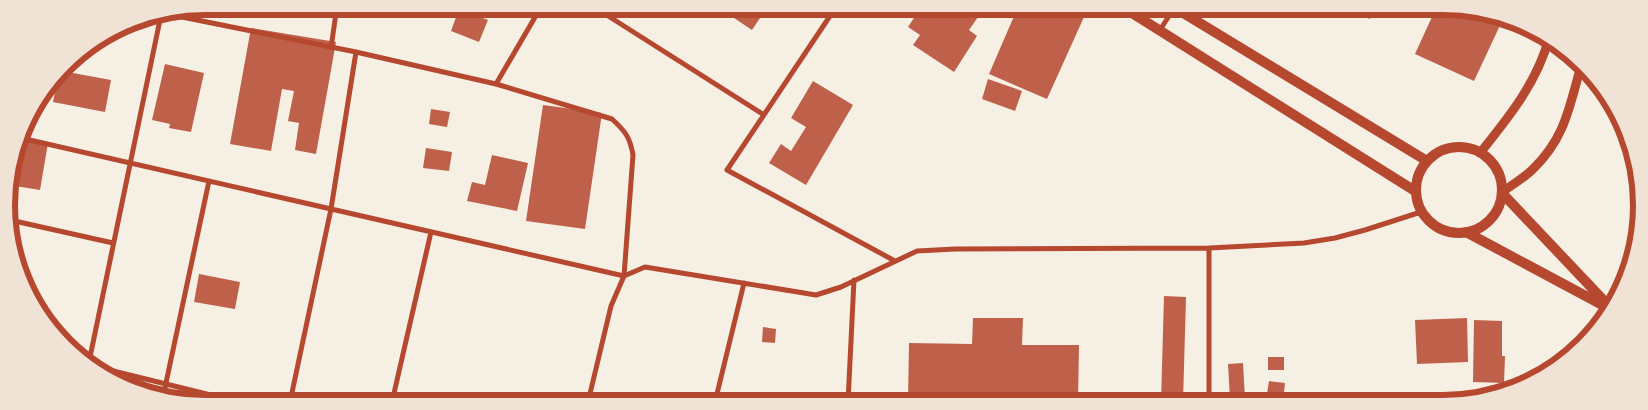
<svg xmlns="http://www.w3.org/2000/svg" width="1648" height="410" font-family="'Public Sans',sans-serif">
  <rect width="100%" height="100%" fill="#f6efe4"/>
  <path fill="#bf614a" d="M737 7H750L762 15 752 30 731 16Z
    M921 7H985L969 30 977 36 954 72 913 45 920 35 908 27Z
    M1018 7H1063L1084 17 1047 99 989 74Z
    M1345 8H1375L1370 19Z
    M1436 8H1469L1503 19 1474 81 1415 54Z
    M459 9 488 20 479 42 451 31Z
    M251 28 336 42 316 154 295 150 299 123 288 121 294 91 282 89 271 151 230 144Z
    M165 64 204 73 191 132 169 128 170 124 152 120Z
    M62 71 111 80 105 112 53 102 58 76Z
    M988 79 1022 91 1015 111 982 99Z
    M813 81 853 105 806 185 769 163 781 144 791 151 806 127 791 118Z
    M543 105 602 113 585 229 526 221Z
    M431 109 450 112 447 127 429 124Z
    M21 138 48 143 40 190 9 185Z
    M426 148 452 152 449 171 423 168Z
    M492 155 528 163 517 211 467 201 472 182 485 185Z
    M199 274 240 282 235 309 194 302Z
    M1164 296 1186 297 1183 402H1161Z
    M973 318H1023L1022 345H1079L1078 402H908L909 343 972 344Z
    M1467 318 1468 362 1417 364 1415 320Z
    M1474 320 1502 321V356H1505L1504 383 1473 382Z
    M763 327 776 329 775 343 762 342Z
    M1570 348 1579 349 1570 355Z
    M1268 357H1284V370H1268Z
    M1243 363 1245 399 1230 400 1228 364Z
    M1269 381 1285 383 1283 402 1266 400Z
    M168 392 197 394 196 402H179L168 398Z"/>
  <g fill="none" stroke-linecap="round" stroke-linejoin="round">
    <path stroke="#b5482f" stroke-width="5" d="M594 7 764 115
      M836 7 727 170 895 261
      M1160 30 1174 8
      M331 48 337 6
      M496 84 541 7
      M21 138 624 276 633 155C630 137 625 131 612 119L496 84 356 52 167 14
      M10 220 113 243
      M1209 248V402
      M89 362 161 15
      M93 366 239 402
      M163 397 209 181
      M290 402 331 209 356 52
      M392 402 431 232
      M588 402 611 306 624 276 645 267 816 295 841 287 917 251 955 249 1209 248 1304 243 1335 238 1365 230 1421 212
      M715 402 744 283
      M848 402 854 280"/>
    <path stroke="#b5482f" stroke-width="9" d="M1480 153C1508 118 1537 83 1549 38
      M1502 192C1512 185 1524 178 1533 169 1565 138 1569 108 1581 66"/>
    <path stroke="#b5482f" stroke-width="10" d="M1124 8 1415 191
      M1175 8 1427 161
      M1416 190a43 43 0 1 1 86 0a43 43 0 1 1-86 0Z
      M1502 193 1608 305
      M1466 232 1610 309"/>
  </g>
  <path d="M0 0H1648V410H0ZM205 15H1443A190 190 0 0 1 1633 205V205A190 190 0 0 1 1443 395H205A190 190 0 0 1 15 205V205A190 190 0 0 1 205 15Z" fill="#f1e2d6" fill-rule="evenodd"/>
  <path fill="none" stroke="#b5482f" stroke-width="6" d="M205 15H1443A190 190 0 0 1 1633 205V205A190 190 0 0 1 1443 395H205A190 190 0 0 1 15 205V205A190 190 0 0 1 205 15Z"/>
</svg>
